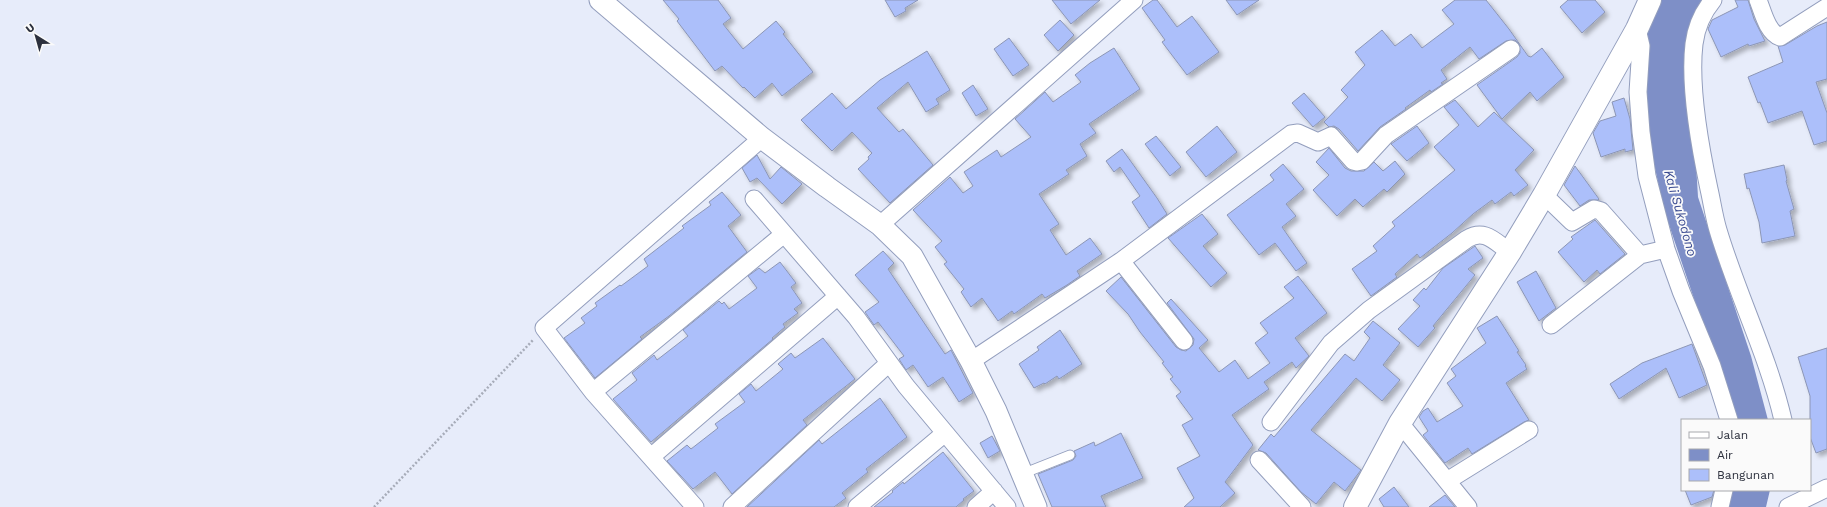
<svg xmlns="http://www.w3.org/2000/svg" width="1827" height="507" font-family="'Work Sans',sans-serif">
  <defs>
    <filter id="shadow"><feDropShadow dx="3.5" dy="3.5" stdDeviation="2" flood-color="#0004"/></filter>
  </defs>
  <rect width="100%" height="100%" fill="#e7ecfa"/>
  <path fill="#7e8fc7" d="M1655 0H1706L1688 33 1698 197 1751 356 1768 420H1735L1664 210 1653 159 1643 96V39Z
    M1730 490H1770L1766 507H1727Z"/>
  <path fill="#acbffa" stroke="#8c96b5" filter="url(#shadow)" d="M663 0H718L731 18 723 24 743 49 776 21 785 32 783 34 813 72 782 96 772 83 755 98 744 87 743 88 722 66 715 71 677 21 679 19Z
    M885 0H918L905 8 906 11 895 17Z
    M1052 0H1100L1071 24Z
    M1153 0H1157L1177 27 1192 16 1219 52 1187 75 1162 42 1165 40 1142 8Z
    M1226 0H1259L1237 15Z
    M1455 0H1486L1509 29 1528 56 1531 57 1542 48 1564 77 1537 101 1530 92 1502 119 1477 85 1517 57 1520 53 1519 44 1515 40 1506 41 1479 59 1470 47 1441 70 1447 79 1441 83 1443 84 1431 92 1430 90 1405 108 1406 109 1380 127 1358 151 1339 129 1334 126 1329 127 1324 122 1348 97 1341 90 1365 65 1355 52 1382 30 1395 46 1411 34 1422 48 1454 24 1442 10Z
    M1568 0H1595L1605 12 1582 33 1560 7Z
    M1735 0H1748L1754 19 1765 41 1749 46 1748 44 1721 57 1708 29 1712 20 1738 7Z
    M1060 20 1074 35 1058 51 1044 35Z
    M1827 22V79L1816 82 1827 113V141L1814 145 1802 111 1768 123 1760 102 1758 103 1748 77 1783 62 1778 46 1785 45 1817 26Z
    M1009 38 1029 65 1013 76 994 49Z
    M1114 48 1140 89 1089 124 1096 133 1080 144 1087 156 1066 170 1069 174 1039 194 1059 224 1050 230 1066 255 1090 238 1102 254 1077 271 1080 276 1067 285 1045 298 1042 294 1014 314 1012 311 998 321 982 298 971 307 961 292 964 289 944 264 947 262 935 247 942 241 913 210 950 177 963 193 973 186 964 172 997 150 1001 157 1031 137 1015 119 1045 92 1053 102 1081 82 1075 75 1090 63Z
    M927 51 950 90 936 99 939 104 926 112 908 82 877 108 899 132 903 129 933 165 890 203 858 169 869 159 868 157 872 153 852 132 832 151 801 120 832 93 846 109 880 80Z
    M973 85 988 109 976 116 962 93Z
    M1304 93 1325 117 1313 127 1292 103Z
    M1624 98 1630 119 1633 150 1625 152V149L1601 157 1593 133 1600 121 1616 116 1612 102Z
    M1455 100 1478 127 1494 112 1534 150 1515 170 1528 185 1514 196 1511 192 1495 204 1492 200 1473 214 1452 233 1420 258 1417 254 1395 274 1397 277 1371 296 1352 269 1377 251 1373 246 1395 226 1392 222 1455 170 1434 147 1459 125 1444 107Z
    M1217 126 1237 152 1206 177 1186 152Z
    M1417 126 1429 143 1407 161 1391 144Z
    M1156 136 1181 167 1170 176 1145 144Z
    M1329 148 1345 168 1351 171H1364L1374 162 1383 171 1395 161 1405 174 1387 192 1384 189 1363 207 1355 199 1337 216 1313 190 1329 175 1316 162Z
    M1122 149 1157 198 1167 214 1149 228 1132 202 1140 196 1120 167 1114 172 1106 161Z
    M757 155 770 179 781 167 802 184 782 204 757 178 750 182 742 168Z
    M1283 164 1304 189 1286 204 1296 216 1282 227 1307 263 1296 271 1275 243 1259 255 1227 215 1274 180 1270 175Z
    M1784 165 1787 180 1786 181 1794 209 1790 211 1795 236 1762 243 1759 222 1749 188 1747 189 1744 174Z
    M1575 166 1599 199 1598 200H1589L1580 206 1564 185Z
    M722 192 741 215 728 226 747 252 669 316 640 337 642 339 595 378 564 338 585 323 581 318 597 306 595 303 620 285 621 286 648 266 644 259 684 228 682 226 711 205 709 202Z
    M1202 214 1218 234 1203 246 1227 273 1211 287 1168 238Z
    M1595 220 1625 254 1600 274 1597 270 1584 282 1558 252 1573 239 1571 237Z
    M1475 246 1483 258 1468 269 1475 275 1433 326 1435 328 1418 347 1398 329 1420 306 1413 300 1424 288 1426 290 1443 268Z
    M883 251 894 263 888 269 945 354 951 350 973 393 959 402 943 377 928 387 913 365 906 370 899 359 904 356 878 322 874 325 865 312 879 302 855 275Z
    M780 262 796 283 791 287 802 303 794 309 798 313 783 324 785 327 772 338 773 339 651 442 613 399 637 380 632 373 654 355 657 360 688 336 683 330 719 301 722 304 724 302 729 309 757 288 748 276 759 268 765 273Z
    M1536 271 1556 308 1539 321 1517 282Z
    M1298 276 1327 313 1295 338 1309 356 1296 368 1292 362 1264 382 1269 389 1232 415 1253 445 1225 482 1235 493 1220 507H1184L1194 498 1177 468 1200 456 1182 425 1193 419 1176 396 1181 392 1170 379 1173 377 1162 363 1164 362 1140 332 1128 314 1106 291 1121 277 1176 347 1181 350 1186 351 1193 345 1194 339 1167 303 1171 299 1208 340 1199 348 1219 372 1235 360 1248 379 1270 363 1255 343 1268 333 1260 323 1294 298 1284 287Z
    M1497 316 1519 351 1517 352 1526 365 1525 366 1527 369 1506 383 1529 420 1524 422 1472 454 1468 448 1445 463 1423 435 1428 431 1419 417 1423 411 1428 408 1437 422 1463 406 1447 383 1456 376 1451 369 1486 343 1477 328Z
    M1373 321 1400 343 1383 365 1400 380 1382 401 1356 378 1311 430 1361 470 1345 491 1334 482 1316 504 1301 492 1266 453 1258 450 1271 434 1274 437 1345 354 1354 361 1370 338 1364 332Z
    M1060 330 1082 364 1059 379 1057 376 1045 384 1044 383 1034 388 1019 364 1039 350 1037 347Z
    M823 338 855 379 803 420 807 425 732 494 715 472 693 489 667 461 687 445 691 449 718 428 715 424 745 402 739 394 751 384 756 391 783 369 778 364 791 353 795 358Z
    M1692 344 1707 385 1679 398 1666 368 1619 399 1610 384 1642 363Z
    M1827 348V449L1816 453 1810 437V396L1798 357Z
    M880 398 907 437 866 469 868 472 842 493 846 498 834 507H747L819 440 822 444Z
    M1121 433 1143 478 1101 496 1106 507H1052L1038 474 1073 460 1076 456 1074 451 1094 442 1095 446Z
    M992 436 1000 451 988 458 980 443Z
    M943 452 974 491 963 499 964 500 956 507H874L893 492 892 491 903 482 904 484Z
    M1394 487 1409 507H1384L1379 499Z
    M1685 490H1714L1712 497 1691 505Z
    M1445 495 1455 507H1429Z"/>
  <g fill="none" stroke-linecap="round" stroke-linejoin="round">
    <defs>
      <path id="service" d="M1022 474 1070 455"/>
      <path id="minor" d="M1713 0C1703 12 1696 28 1694 44 1689 86 1700 147 1709 189 1712 202 1714 217 1718 230 1737 294 1768 355 1783 420
        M1758 0C1763 12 1767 32 1780 37L1827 7
        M1637 29 1641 46 1638 92 1641 132 1647 176 1666 249 1681 291 1712 366 1729 420
        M1544 195 1572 222 1594 209 1601 211 1640 255 1666 249
        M754 199 856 317 906 386 1007 507
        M880 225 1134 0
        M1121 261 1184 341
        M1551 325 1640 255
        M971 361 1121 261 1291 134 1298 133 1318 142 1331 136 1353 161 1357 162 1362 161 1386 135 1511 49
        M593 392 784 234
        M1271 422 1331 343 1369 310 1467 239C1485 228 1495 242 1510 252
        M1400 423 1468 507
        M651 457 838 296
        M1259 460 1302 507
        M1447 481 1529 430
        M695 507 593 392 544 328 762 138
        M732 507 889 363
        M857 507 945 433
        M976 507 994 491
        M1720 507 1724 490
        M1788 507 1827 488"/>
      <path id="tertiary" d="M600 0 762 138 827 187 880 225 912 256 971 361 996 411 1036 507"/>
      <path id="secondary" d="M1355 507 1400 423 1510 252 1544 195 1637 29 1650 0"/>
    </defs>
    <use href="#service" stroke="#939ebd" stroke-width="11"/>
    <use href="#minor" stroke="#939ebd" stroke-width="19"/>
    <use href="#tertiary" stroke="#939ebd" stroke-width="23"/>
    <use href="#secondary" stroke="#939ebd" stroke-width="24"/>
    <path stroke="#a7acb9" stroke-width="2.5" stroke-dasharray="2 2" stroke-linecap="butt" d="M374 507 534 339"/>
    <use href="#service" stroke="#fff" stroke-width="9"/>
    <use href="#minor" stroke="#fff" stroke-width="17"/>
    <use href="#tertiary" stroke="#fff" stroke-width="21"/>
    <use href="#secondary" stroke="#fff" stroke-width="22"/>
  </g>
  <g text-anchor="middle" stroke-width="3.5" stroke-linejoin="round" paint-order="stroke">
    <g font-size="13" font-style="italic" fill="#3a4b91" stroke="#fafafa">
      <text transform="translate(1681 213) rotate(74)" y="5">Kali Sukodono</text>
    </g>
  </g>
  <rect x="1681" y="419" width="130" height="72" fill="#fafafa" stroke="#a8a9ae"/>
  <rect x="1689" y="432" width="20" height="6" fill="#ffffff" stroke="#a8a9ae"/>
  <text x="1717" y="439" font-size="12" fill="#2c303d">Jalan</text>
  <rect x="1689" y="449" width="20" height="12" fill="#7e8fc7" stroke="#a8a9ae"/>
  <text x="1717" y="459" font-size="12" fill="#2c303d">Air</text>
  <rect x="1689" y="469" width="20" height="12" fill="#acbffa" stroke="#a8a9ae"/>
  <text x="1717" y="479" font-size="12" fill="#2c303d">Bangunan</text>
  <g transform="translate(36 36) rotate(323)" stroke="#fafafa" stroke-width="3" paint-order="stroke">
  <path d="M0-3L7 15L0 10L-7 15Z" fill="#2c303d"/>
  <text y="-6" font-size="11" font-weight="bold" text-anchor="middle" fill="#2c303d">U</text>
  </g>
</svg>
